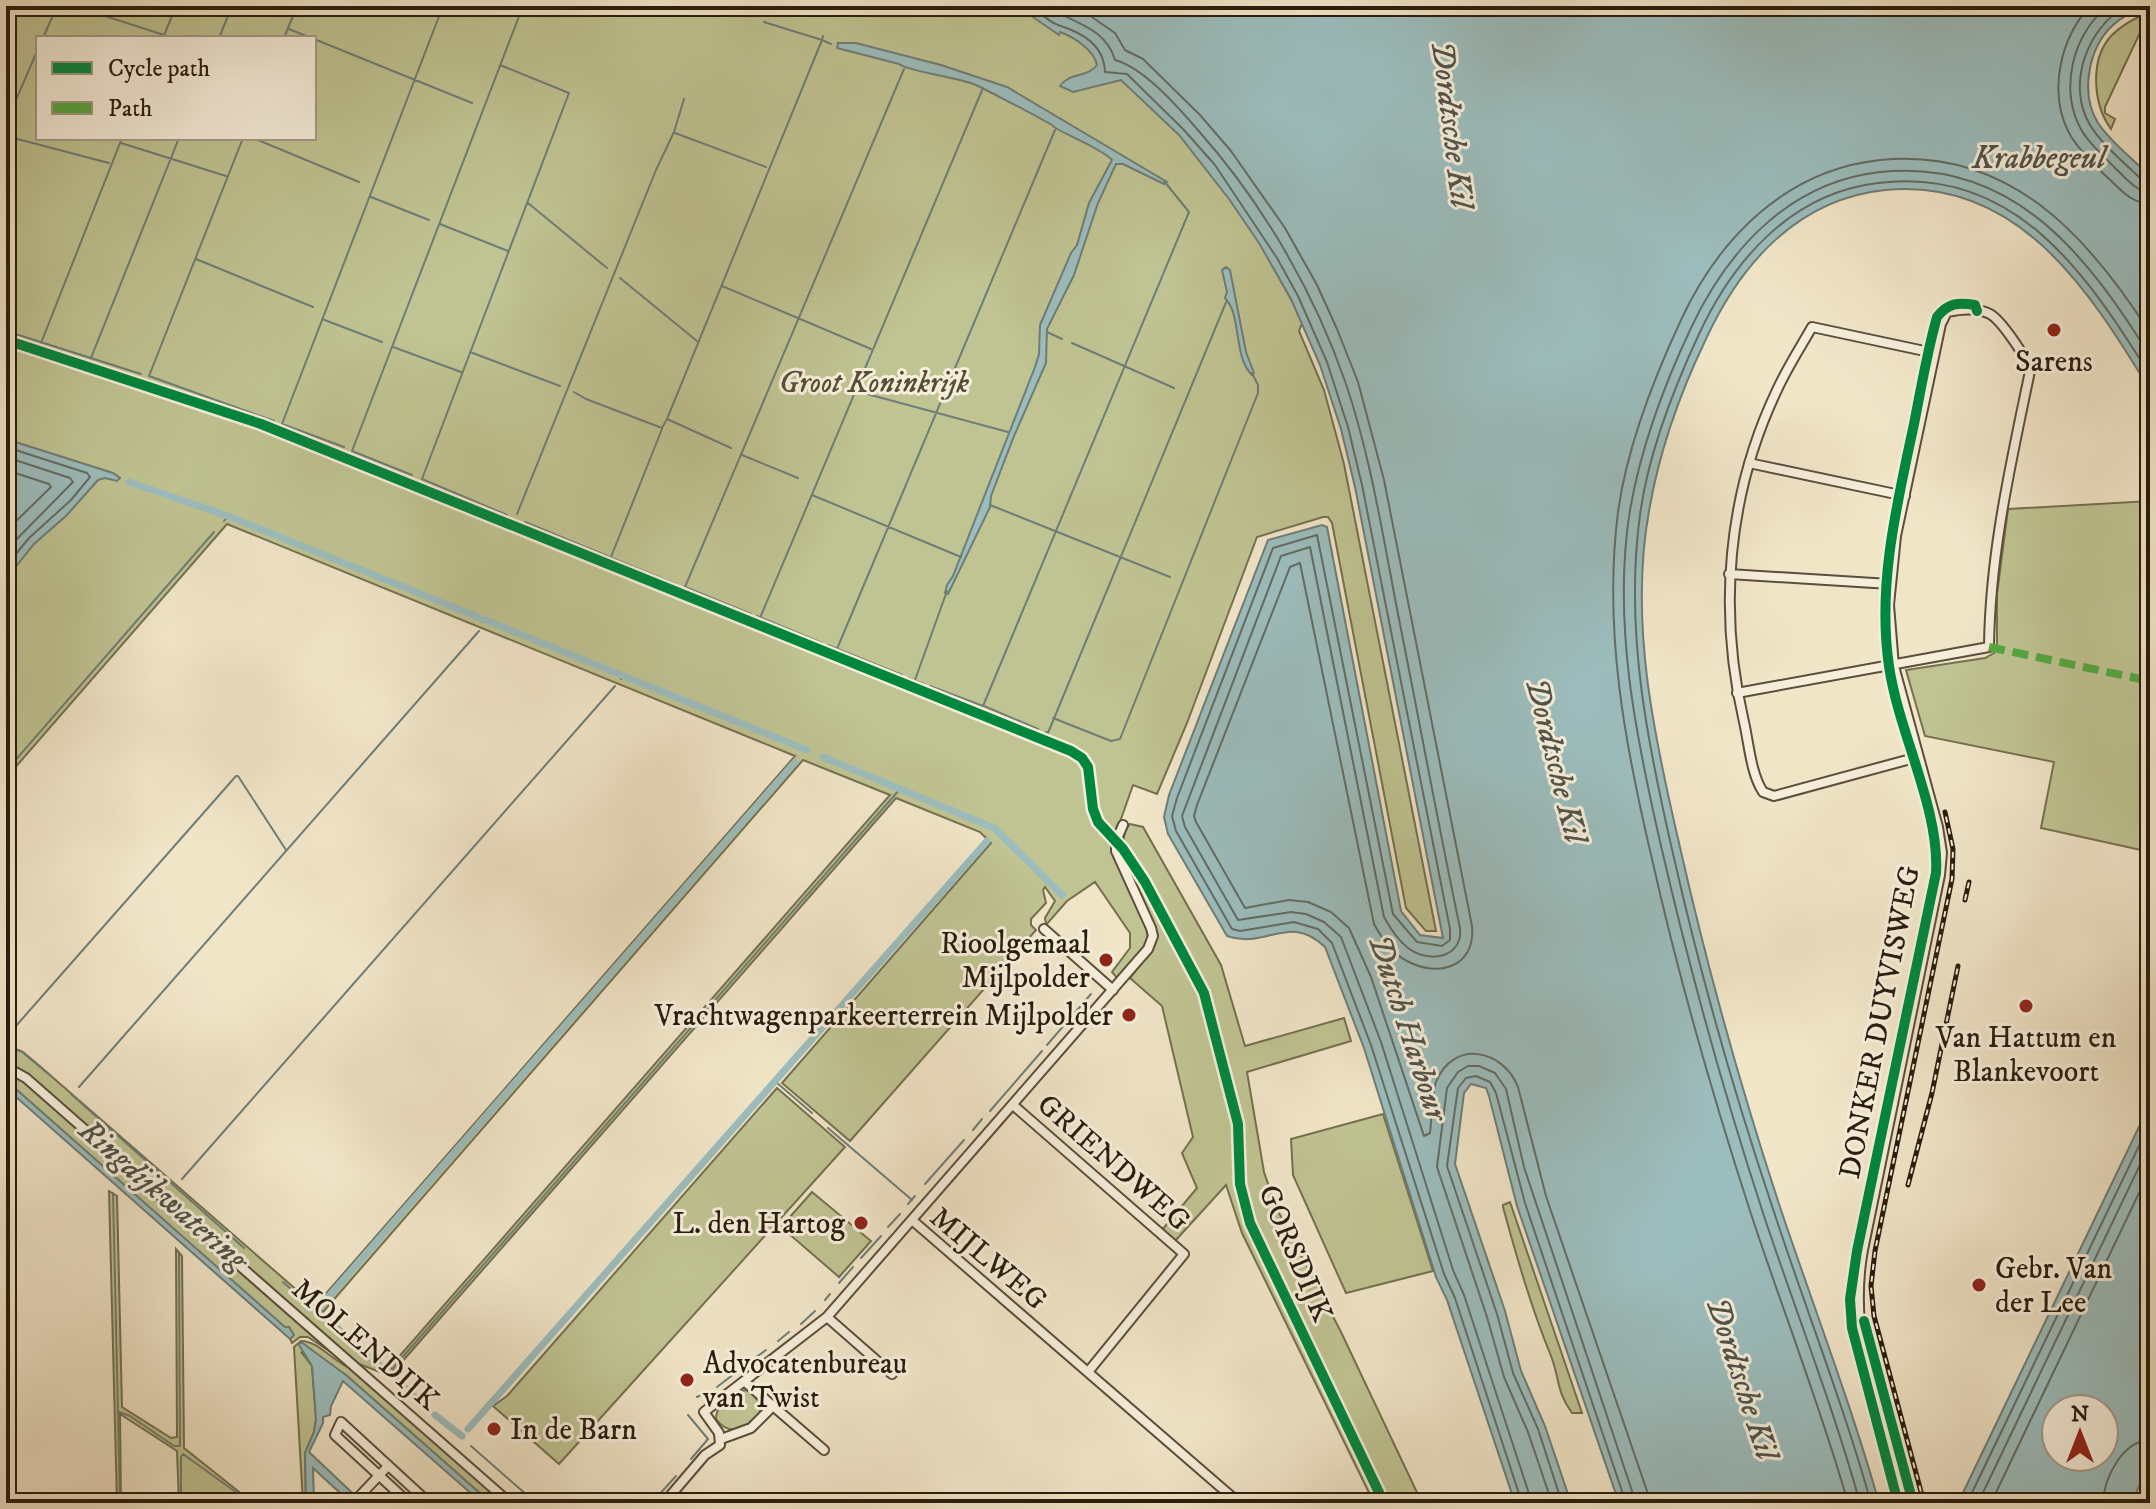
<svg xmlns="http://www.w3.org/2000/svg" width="2156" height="1509" font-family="'IM FELL DW Pica',serif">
  <rect width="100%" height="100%" fill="#f1e5c8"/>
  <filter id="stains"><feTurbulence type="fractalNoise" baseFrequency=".0025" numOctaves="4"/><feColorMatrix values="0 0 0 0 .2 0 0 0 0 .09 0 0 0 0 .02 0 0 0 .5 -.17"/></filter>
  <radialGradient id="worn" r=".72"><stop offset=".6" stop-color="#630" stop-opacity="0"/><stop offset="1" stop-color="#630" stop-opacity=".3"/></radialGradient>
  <path fill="#c0c392" stroke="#74704f" stroke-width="2" fill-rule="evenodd" d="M6 6H1034L1120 67 1227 183 1303 321 1299 331 1324 390 1344 464 1436 931H1426L1406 908 1332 523 1328 517H1323L1257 537 1187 723 1157 794 1133 785 1115 836 1104 826C1109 850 1150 924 1148 939 1145 952 1129 965 1121 975L1117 978 1112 972 1130 948V933L1095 882 1067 901 1046 925 1045 918 1055 901 1045 887 1043 890 1046 903 1031 919V925L1036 930 850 1141 782 1083 991 843 980 832 896 798 394 1371 390 1367 890 795 803 760 323 1312 316 1305 795 756 227 524 6 778ZM38 38H314V138H38Z
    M2150 12V20L2145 22 2105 107V113L2115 119 2111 129C2093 104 2089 59 2112 35 2122 25 2137 17 2150 12Z
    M2150 501V852L2041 828 2054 762 1925 736 1906 670 1985 658 1994 653 1997 646V594L2008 509Z
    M1130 824 1143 827 1221 965 1245 1046 1344 1018 1351 1041 1247 1072 1264 1172 1276 1207 1341 1332 1422 1503H1387L1252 1221 1245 1199 1241 1122 1209 996 1139 866 1123 844 1125 830Z
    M1120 849 1138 874 1187 958 1205 1001 1236 1119 1240 1195 1247 1221 1382 1503H1374L1242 1233 1226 1185 1175 1241 1162 1230 1197 1188 1182 1153 1193 1137 1162 1006 1130 978 1155 945 1156 934Z
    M6 1045 23 1052 35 1062 400 1380 354 1362 24 1073 6 1064Z
    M6 1071 22 1077 350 1365 308 1337H300L292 1343 290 1339 293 1335 289 1327 285 1328 17 1090 6 1085Z
    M777 1088 845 1147 559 1464 493 1406 507 1396Z
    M1383 1114 1433 1271 1346 1293 1293 1175 1291 1139Z
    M109 1191 117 1196 122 1407 171 1438 177 1437 176 1249 182 1256 184 1448 253 1503H179L177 1451 120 1414 121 1503H117Z
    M812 1192 871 1241 839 1277 781 1227Z
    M1510 1202 1582 1413H1572C1556 1391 1560 1379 1551 1356 1531 1307 1517 1258 1503 1207V1205Z
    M301 1341C320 1341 335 1365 355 1370L507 1503H491L346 1375 301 1352 312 1366 316 1419 314 1432 305 1453 306 1503H303L294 1347Z
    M746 1390 752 1393 761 1405 759 1417C745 1429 729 1437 716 1419 716 1404 731 1393 746 1390Z"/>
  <path fill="#9cbdbd" stroke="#6e7d76" stroke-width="2" fill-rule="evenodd" d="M1017 6H2145C2133 11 2122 17 2113 25 2088 48 2080 94 2098 123 2112 144 2134 159 2150 177V390C2089 290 2018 177 1885 190 1798 199 1741 263 1706 339 1680 393 1659 452 1649 511 1629 621 1654 736 1679 843 1707 967 1741 1089 1781 1210 1814 1308 1851 1404 1879 1503H1619L1517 1206 1489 1096 1486 1088 1471 1084 1464 1093 1455 1164 1505 1311 1521 1371 1545 1426 1571 1503H1515L1447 1300 1436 1277 1364 1048 1325 947C1289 912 1266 950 1227 936L1168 834 1164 817 1169 795 1268 540 1322 525 1327 527 1401 911 1420 935 1443 938 1355 487 1341 429 1320 365 1291 299 1259 243 1229 199 1179 135 1121 80 1073 92 1060 86C1069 72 1088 78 1097 65 1094 50 1074 37 1060 32L1059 35Z
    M838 43H856L941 65 1007 87 1167 182 1164 184 1123 164H1116L1098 203 1074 275 1047 329 1046 363 1014 436 991 496 990 507 948 594 945 593 947 585 953 576 1035 367 1039 354 1040 325 1071 253 1077 245 1089 203 1112 160C1100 147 1057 132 1052 125 1027 111 1000 97 976 85 959 77 909 72 899 64L837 48Z
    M1226 267 1230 270 1246 352 1254 373 1252 375C1233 357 1242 315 1225 298L1227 292 1222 270Z
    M6 439 113 473 120 478 117 481 105 478 98 480 67 515 34 544 6 579Z
    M6 1085 17 1090 285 1327H289L294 1335 290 1339 15 1096 6 1091Z
    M2150 1104V1464L2131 1503H1958ZM2056 1409H2104V1457H2056Z
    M301 1342 346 1375 491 1503H482L343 1381 331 1406 330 1415 323 1417V1423L309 1452 363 1503H351L313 1468 314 1503H306L305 1453 314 1432 316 1419 312 1366 299 1345Z"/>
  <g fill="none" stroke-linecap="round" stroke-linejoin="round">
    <path stroke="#626c64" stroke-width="2" d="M1031 6C1039 12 1049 22 1058 25 1083 33 1104 45 1105 72L1127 74 1184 130 1215 165 1277 258 1298 296 1327 362 1348 427 1362 485 1450 929V940L1442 946 1417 942 1393 914 1317 535 1273 548 1177 798 1172 816 1176 831 1232 929 1240 931 1294 922 1318 929 1332 943 1371 1045 1444 1274 1455 1298 1522 1503
      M1048 6C1072 24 1105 26 1115 60 1144 68 1177 106 1197 129 1262 202 1314 291 1346 384 1371 458 1383 537 1398 614 1419 719 1438 824 1460 928 1463 958 1429 964 1408 948 1399 941 1390 928 1384 917L1310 547 1281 556 1182 816 1185 827 1238 920 1291 912 1306 914 1324 922 1341 937 1381 1042 1453 1270 1464 1295 1532 1503
      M1076 6 1115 33 1125 50 1143 59 1200 115 1231 151 1285 228 1317 285 1337 329 1358 382 1384 480 1472 926C1476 967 1438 978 1407 961 1393 954 1381 937 1374 924L1300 563 1290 567 1197 805 1194 816 1196 822 1245 908 1289 900 1308 902 1331 912 1349 928 1371 977 1424 1136 1430 1133C1432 1117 1431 1097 1436 1082 1453 1039 1503 1049 1518 1087L1546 1196 1647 1491 1648 1503
      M2090 6C2060 39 2048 92 2069 133 2078 149 2092 162 2105 175 2119 188 2130 203 2150 204
      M2108 6C2073 33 2058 91 2082 131 2090 145 2104 156 2115 168 2126 178 2135 191 2150 192
      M2126 6C2087 28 2066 85 2090 125 2103 146 2125 163 2142 180L2150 182
      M6 447 87 473 90 477 71 500 29 538 6 566
      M6 457 70 478 73 482 6 550
      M6 470 49 484 51 487 6 531
      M1552 1503 1528 1432 1504 1377 1487 1317 1437 1167 1447 1088 1458 1072 1468 1066H1479L1495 1073 1506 1089 1524 1167 1636 1503
      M1562 1503 1538 1429 1513 1373 1497 1314 1447 1166 1458 1088 1466 1078 1476 1076 1490 1082 1496 1093 1525 1203 1626 1503
      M1848 1503C1820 1405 1783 1311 1751 1214 1713 1097 1679 979 1652 859 1625 745 1603 630 1618 512 1627 446 1653 380 1681 320 1719 238 1786 170 1880 160 2008 147 2087 234 2150 333
      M1860 1503C1833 1406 1796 1312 1764 1216 1724 1094 1690 971 1661 846 1636 737 1612 622 1630 510 1641 447 1664 385 1691 328 1728 249 1790 182 1880 172 2013 158 2087 255 2150 356
      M1871 1503C1843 1403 1805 1307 1773 1209 1734 1093 1701 977 1674 858 1648 746 1624 631 1640 515 1648 453 1673 390 1699 334 1734 259 1792 193 1878 183 2015 166 2086 273 2150 375
      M1967 1503 2150 1123
      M1978 1503 2150 1144
      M1991 1503 2150 1170
      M2103 1503C2104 1478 2122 1441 2150 1440"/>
    <path stroke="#6e7d76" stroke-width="2" d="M74 6 164 35
      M289 29 311 38
      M823 36 822 40 831 44
      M43 38 57 6
      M163 38 176 6
      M219 38 232 6
      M284 38 297 6
      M314 39 472 103
      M500 65 569 93 422 479 507 515
      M6 123 38 49
      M675 133 766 167
      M6 136 109 163
      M243 138 149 376 274 421
      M253 138 359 182
      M121 143 226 176
      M371 197 429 220
      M528 203 607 268
      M440 224 508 251
      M196 259 313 307
      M620 278 697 341
      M722 286 871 349
      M322 319 382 342
      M6 331 141 374
      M1047 332 1062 339
      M41 343 122 138
      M1072 343 1174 388
      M393 347 461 372
      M470 352 560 386
      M91 358 179 138
      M856 391 1008 432
      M574 392 586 399 662 428 667 419 731 448
      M667 419 822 40 764 22
      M344 447 282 424 443 6
      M742 455 798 478
      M412 475 352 451 523 6
      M812 495 961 557
      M990 505 1170 577
      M517 514 656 170 674 132 684 99
      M224 521 228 516
      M525 522 675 584
      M611 557 662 429
      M751 614 685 587 904 69
      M757 616 822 643
      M760 618 983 88
      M482 622 483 618
      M828 645 902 675
      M837 649 1055 130
      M908 678 924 684
      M621 679 623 675
      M915 680 947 591
      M930 686 983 706 1189 212 1164 181
      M984 706 1038 729
      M1053 718 1111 741 1120 739 1258 393V385L1252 373
      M1046 732 1048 733 1227 300
      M6 771 214 532
      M8 1035 236 776H238L286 850
      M1047 1045 1091 994
      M6 1048 21 1051 51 1076
      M776 1082 812 1113
      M79 1087 479 631
      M71 1094 244 1248
      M990 1111 1042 1051
      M828 1128 912 1200
      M973 1130 982 1119
      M182 1179 615 686
      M925 1184 964 1140
      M113 1193 120 1503
      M908 1204 915 1196
      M888 1227 900 1214
      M861 1258 881 1236
      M283 1282 309 1305
      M839 1283 853 1267
      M825 1300 830 1294
      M801 1324 815 1311
      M778 1341 789 1332
      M755 1358 766 1350
      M393 1368 900 789
      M388 1373 390 1372
      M717 1387 743 1367
      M697 1397 707 1392
      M119 1412 130 1416 174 1446H180L179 1254
      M688 1415 708 1439 691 1459
      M461 1437 462 1438
      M471 1446 528 1496
      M658 1496 676 1476
      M536 1502 537 1503
      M181 1503V1457L183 1454 251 1503"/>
    <path stroke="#9cbdbd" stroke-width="7" d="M129 482 228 516 807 750
      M823 757 994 828 1062 895
      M307 1307 309 1305 391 1375
      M316 1311 795 762
      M398 1382 424 1405
      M435 1415 462 1436
      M468 1429 987 841"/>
    <defs>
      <path id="minor" d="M1749 463 1905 496
        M1729 574 1890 584
        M1737 693 1989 647C1990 553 2011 463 2030 371 2028 359 2001 320 1990 314 1977 307 1961 309 1947 312L1941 324 1896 536 1889 605 1894 666 1938 827 1942 853 1940 875 1863 1250C1847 1337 1880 1420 1902 1503
        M1918 757 1774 796 1763 792C1751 774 1749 744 1744 722 1718 611 1727 495 1777 390 1787 368 1800 348 1812 327L1934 353
        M1044 929 1113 990
        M6 1067 26 1078 510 1503
        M1013 1105 1184 1254 1088 1372
        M912 1220 1239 1503
        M827 1317 892 1374
        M744 1381 824 1450
        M721 1439 751 1428 773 1406
        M353 1503 388 1466
        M409 1503 335 1435 341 1422 429 1503
        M664 1503 705 1455 720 1445 719 1433 704 1412 827 1317 1148 949 1153 936 1151 928 1116 851V841L1123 825"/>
    </defs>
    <use href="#minor" stroke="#5b4e3b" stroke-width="12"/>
    <use href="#minor" stroke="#f6eedb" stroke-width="8"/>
    <defs>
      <path id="rail" d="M1965 900 1969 882
        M1908 1185 1932 1093 1958 966
        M1924 1503 1874 1316 1871 1286 1875 1251 1952 879 1953 849 1945 812"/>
    </defs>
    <use href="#rail" stroke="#291c0c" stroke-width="5"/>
    <use href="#rail" stroke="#f6eedb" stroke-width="2" stroke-dasharray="6" stroke-linecap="butt"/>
    <path stroke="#53a941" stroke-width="8" stroke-dasharray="16 8" stroke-linecap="butt" d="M1989 647 2150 681"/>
    <defs>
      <path id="cycleway" d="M6 340 261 424 1071 751 1082 758 1088 767 1093 809 1098 822 1123 849 1145 882 1204 993 1238 1124 1240 1184 1250 1223 1384 1503
        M1864 1321 1913 1503
        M1898 1503 1852 1328 1850 1299 1857 1251 1936 873C1940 809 1898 731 1889 666 1877 585 1897 504 1914 424 1921 389 1927 352 1937 317 1948 303 1958 302 1975 305L1977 311"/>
    </defs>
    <use href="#cycleway" stroke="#f6eedb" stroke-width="15"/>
    <use href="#cycleway" stroke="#00873e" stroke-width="10"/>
  </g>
  <g fill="#8f2418" stroke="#f6eedb" stroke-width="3">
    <circle cx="2054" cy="330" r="8"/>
    <circle cx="1106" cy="960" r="8"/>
    <circle cx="2026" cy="1006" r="8"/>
    <circle cx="1129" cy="1015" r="8"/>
    <circle cx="861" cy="1223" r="8"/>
    <circle cx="1979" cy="1285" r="8"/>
    <circle cx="687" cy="1380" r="8"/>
    <circle cx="494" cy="1429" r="8"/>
  </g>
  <g text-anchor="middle" stroke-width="6" stroke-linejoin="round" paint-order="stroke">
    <g font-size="30" fill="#291c0c" stroke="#f6eedb" text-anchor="end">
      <text x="2054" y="371" text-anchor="middle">Sarens</text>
      <text x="1090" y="953">Rioolgemaal<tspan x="1090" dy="34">Mijlpolder</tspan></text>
      <text x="1113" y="1025">Vrachtwagenparkeerterrein Mijlpolder</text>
      <text x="2026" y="1047" text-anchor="middle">Van Hattum en<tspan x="2026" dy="34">Blankevoort</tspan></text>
      <text x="845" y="1233">L. den Hartog</text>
      <text x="1995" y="1278" text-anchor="start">Gebr. Van<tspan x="1995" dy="34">der Lee</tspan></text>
      <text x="703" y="1373" text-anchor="start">Advocatenbureau<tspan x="703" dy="34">van Twist</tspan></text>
      <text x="510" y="1439" text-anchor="start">In de Barn</text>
    </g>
    <g font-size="30" font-style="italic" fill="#564e34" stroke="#f6eedb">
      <text x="874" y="392">Groot Koninkrijk</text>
    </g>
    <g font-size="30" fill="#291c0c" stroke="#f6eedb">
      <text transform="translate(1879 1022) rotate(-79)" y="10">DONKER DUYVISWEG</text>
      <text transform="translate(1114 1162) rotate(41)" y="10">GRIENDWEG</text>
      <text transform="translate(1296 1253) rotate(67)" y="10">GORSDIJK</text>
      <text transform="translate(989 1258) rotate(40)" y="10">MIJLWEG</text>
      <text transform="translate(366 1344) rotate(41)" y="10">MOLENDIJK</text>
    </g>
    <g font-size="32" font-style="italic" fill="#51544a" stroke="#f6eedb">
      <text transform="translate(1453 124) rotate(83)" y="11">Dordtsche Kil</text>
      <text x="2039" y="168">Krabbegeul</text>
      <text transform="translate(1557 760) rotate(76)" y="11">Dordtsche Kil</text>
      <text transform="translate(1409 1027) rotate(72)" y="11">Dutch Harbour</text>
      <text transform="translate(164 1194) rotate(41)" y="11">Ringdijkwatering</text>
      <text transform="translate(1743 1378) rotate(72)" y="11">Dordtsche Kil</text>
    </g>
  </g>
  <rect width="2156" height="1509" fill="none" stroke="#f1e5c8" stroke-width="32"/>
  <rect x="8" y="8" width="2140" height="1493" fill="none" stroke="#291c0c" stroke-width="4"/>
  <rect x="16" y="16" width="2124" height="1477" fill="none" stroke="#291c0c" stroke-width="2"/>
  <rect x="36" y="36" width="280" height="104" fill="#f6eedb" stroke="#a49a88" stroke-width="2"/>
  <rect x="52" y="62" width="40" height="12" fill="#00873e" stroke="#a49a88" stroke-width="2"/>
  <text x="108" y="76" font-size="24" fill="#291c0c">Cycle path</text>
  <rect x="52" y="102" width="40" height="12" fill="#53a941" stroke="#a49a88" stroke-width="2"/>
  <text x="108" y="116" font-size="24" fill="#291c0c">Path</text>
  <g transform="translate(2080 1433)"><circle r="38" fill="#f6eedb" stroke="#a49a88" stroke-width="2"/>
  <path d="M0-6L14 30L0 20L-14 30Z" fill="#8f2418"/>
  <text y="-12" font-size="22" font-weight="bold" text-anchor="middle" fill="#291c0c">N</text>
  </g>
  <rect width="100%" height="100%" filter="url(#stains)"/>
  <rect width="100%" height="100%" fill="url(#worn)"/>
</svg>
